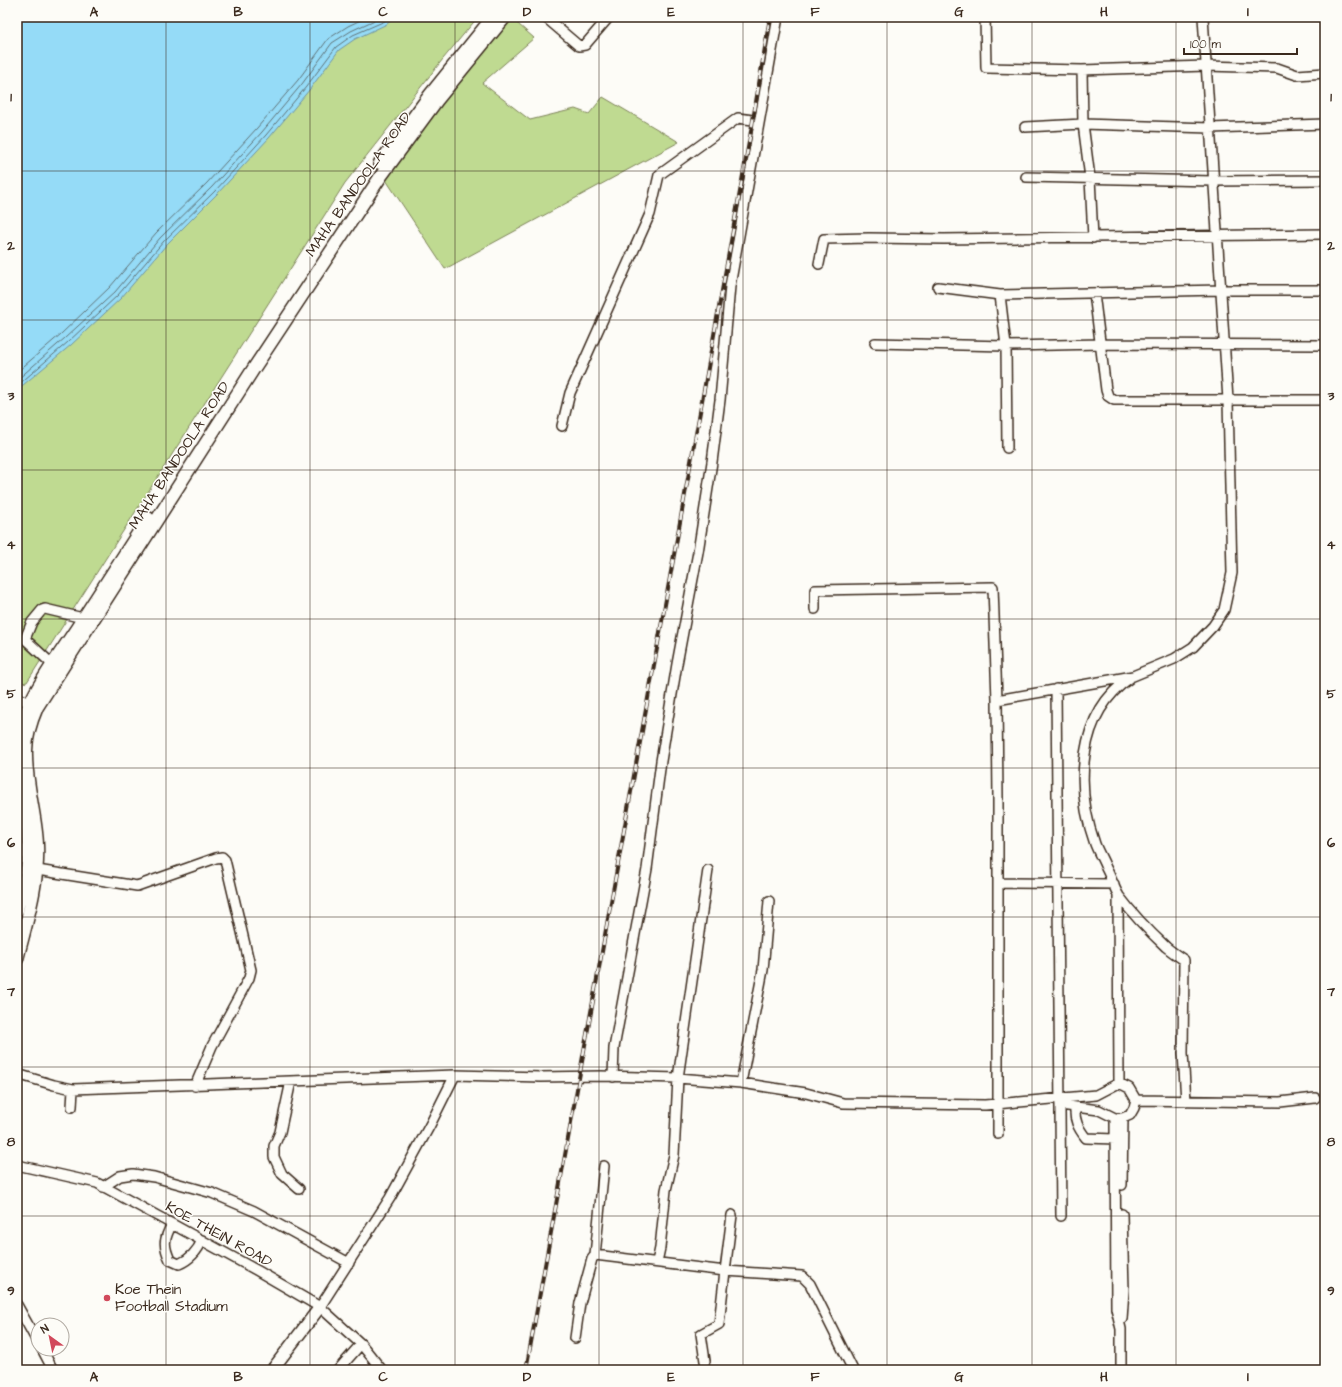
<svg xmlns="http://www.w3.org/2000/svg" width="1342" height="1387" font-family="'Architects Daughter',sans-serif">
  <rect width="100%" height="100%" fill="#fdfcf7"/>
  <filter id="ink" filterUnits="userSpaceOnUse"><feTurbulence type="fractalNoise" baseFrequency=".025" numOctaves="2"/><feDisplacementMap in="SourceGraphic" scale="8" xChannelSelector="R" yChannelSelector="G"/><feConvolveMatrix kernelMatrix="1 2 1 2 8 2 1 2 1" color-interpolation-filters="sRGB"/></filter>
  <g filter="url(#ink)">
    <path fill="#bfda91" stroke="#7d8258" d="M17 17H478L443 59 345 183 27 682 17 684Z
      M510 17 534 38 482 83 530 120 575 109 589 114 603 97 679 142 445 269 382 174Z"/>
    <path fill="#95dbf7" stroke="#7194a0" d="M17 17H395L387 24 355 39 339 50 310 89 269 138 218 193 167 244 121 298 71 345 17 390Z"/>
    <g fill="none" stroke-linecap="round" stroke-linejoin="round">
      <path stroke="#5f7175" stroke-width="1" d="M17 372 61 334 110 287 156 233 207 183 257 128 298 80 328 39 348 26 367 17
        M17 380 65 338 115 292 160 238 212 187 262 132 302 84 332 43 351 31 381 17
        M17 386 68 342 118 295 164 241 215 191 266 135 306 87 336 47 353 35 385 21 389 17"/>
      <defs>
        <path id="minor" d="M545 17 579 46 585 45 609 17
          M985 17 986 68 1082 70 1206 66 1277 68 1297 75 1325 73
          M1082 70 1083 124 1090 178 1093 238
          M1025 127 1083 124 1210 128 1325 124
          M1026 177 1213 181 1325 180
          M819 264 824 239 869 238 944 239 1325 234
          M938 287 1000 295 1220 290H1325
          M1094 293 1106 390 1108 396 1114 400H1325
          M1000 295 1006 346 1007 448
          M875 343 1006 346 1100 344 1325 345
          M562 426 570 393 650 214 659 175 738 118 753 120
          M815 609V590L993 587 997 700 998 799V1134
          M53 665 25 639 32 622 42 610 45 609 83 618
          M1130 678C1077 714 1075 788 1095 844 1098 852 1103 860 1106 868 1111 877 1114 888 1119 896 1131 912 1151 933 1166 947 1172 952 1178 956 1184 960L1183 1053 1186 1101
          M1056 689 1061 1216
          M17 697 35 706
          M997 700 1133 676 1174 659 1193 647 1213 626 1224 610 1232 573 1228 400 1203 17
          M31 869 137 886 216 858 222 857 225 860 251 970 249 978 212 1046 195 1086
          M999 883 1114 884
          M1118 895 1119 1083
          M17 1074 54 1085 73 1089 455 1075 541 1077 601 1076 678 1078 741 1083 806 1093 843 1103 985 1105 1096 1095 1119 1083 1129 1088 1136 1100 1134 1108 1130 1115 1123 1118H1115L1099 1110 1060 1105
          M613 1077 614 1048 647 869 661 761 677 664 698 552 712 462 720 400 730 286 778 17
          M291 1081 280 1132 274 1146V1157L282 1174 299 1189
          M741 1083 763 970 769 901
          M1136 1100 1280 1102 1315 1098
          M72 1107 73 1089
          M1075 1107C1074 1120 1078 1128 1086 1138L1115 1139
          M1115 1118 1116 1308 1121 1329V1370
          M17 1165 97 1183 258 1271 320 1307 361 1344 382 1370
          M1122 1185 1123 1118
          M103 1187 120 1176 133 1174 154 1177 212 1193 254 1211 349 1263
          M732 1215 725 1271 802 1276 810 1284 853 1370
          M172 1224C164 1239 163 1245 170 1260L179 1264C189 1260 198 1251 202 1240
          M595 1255 725 1271 719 1324 701 1334 705 1361
          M657 1262 660 1248 666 1190 674 1155 678 1078 708 870
          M17 1305 38 1343
          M320 1307 390 1198 430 1125 455 1075
          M1122 1319 1124 1290 1122 1214
          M575 1338 580 1303 592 1259 595 1255 604 1166
          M42 1349 53 1370
          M338 1370 361 1344"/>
        <path id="tertiary" d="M272 1370 320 1307"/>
        <path id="secondary" d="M380 163 430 95 493 17
          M17 742C24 701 54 663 77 628 101 591 124 555 148 518
          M17 756C20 793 32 831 27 868 25 882 20 896 17 910
          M17 959C26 923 39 883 37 845 36 814 25 783 26 751 26 736 31 721 37 707L254 368 381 176 437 100 505 17"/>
      </defs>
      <use href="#minor" stroke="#3b2a1e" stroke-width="12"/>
      <use href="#tertiary" stroke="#3b2a1e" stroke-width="14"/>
      <use href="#secondary" stroke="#3b2a1e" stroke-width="15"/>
      <use href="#minor" stroke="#fdfcf7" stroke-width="9"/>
      <use href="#tertiary" stroke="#fdfcf7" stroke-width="11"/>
      <use href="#secondary" stroke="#fdfcf7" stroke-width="12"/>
      <defs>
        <path id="rail" d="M526 1370 753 120 770 17"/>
      </defs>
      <use href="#rail" stroke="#3b2a1e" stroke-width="4"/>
      <use href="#rail" stroke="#fdfcf7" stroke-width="2.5" stroke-dasharray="8" stroke-linecap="butt"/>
    </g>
  </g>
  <path fill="none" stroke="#3b2a1e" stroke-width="1" stroke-opacity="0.55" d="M166 17V1370M310 17V1370M455 17V1370M599 17V1370M743 17V1370M887 17V1370M1032 17V1370M1176 17V1370M17 171H1325M17 320H1325M17 470H1325M17 619H1325M17 768H1325M17 917H1325M17 1067H1325M17 1216H1325"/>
  <circle fill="#d1495b" stroke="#fdfcf7" stroke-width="1.5" cx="107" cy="1298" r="4"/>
  <g text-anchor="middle" stroke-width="3" stroke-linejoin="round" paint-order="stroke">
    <g font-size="15" fill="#3b2a1e" stroke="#fdfcf7">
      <text transform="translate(358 184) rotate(-55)" y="5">MAHA BANDOOLA ROAD</text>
      <text transform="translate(179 455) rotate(-57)" y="5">MAHA BANDOOLA ROAD</text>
      <text transform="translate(219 1234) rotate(29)" y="5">KOE THEIN ROAD</text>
    </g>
    <g font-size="15" fill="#3b2a1e" stroke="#fdfcf7" text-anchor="start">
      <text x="115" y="1294">Koe Thein<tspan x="115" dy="17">Football Stadium</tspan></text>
    </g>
  </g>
  <rect width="1342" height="1387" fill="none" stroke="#fdfcf7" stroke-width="44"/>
  <g transform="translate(50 1337) rotate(327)"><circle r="19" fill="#fdfcf7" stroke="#afa8a0"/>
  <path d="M0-3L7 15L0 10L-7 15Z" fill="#d1495b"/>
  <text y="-6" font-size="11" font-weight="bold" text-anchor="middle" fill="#3b2a1e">N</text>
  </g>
  <path d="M1184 48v6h113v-6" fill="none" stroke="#3b2a1e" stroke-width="2"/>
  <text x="1190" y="48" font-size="12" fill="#3b2a1e" stroke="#fdfcf7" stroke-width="3" paint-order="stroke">100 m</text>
  <rect x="22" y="22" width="1298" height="1343" fill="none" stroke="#3b2a1e" stroke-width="1.5"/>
  <g font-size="13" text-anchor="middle" font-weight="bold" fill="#3b2a1e">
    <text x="94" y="16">A</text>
    <text x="238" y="16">B</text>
    <text x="383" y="16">C</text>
    <text x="527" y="16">D</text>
    <text x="671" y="16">E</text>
    <text x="815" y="16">F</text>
    <text x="959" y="16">G</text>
    <text x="1104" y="16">H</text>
    <text x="1248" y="16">I</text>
    <text x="11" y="101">1</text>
    <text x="1331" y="101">1</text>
    <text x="11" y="250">2</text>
    <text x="1331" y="250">2</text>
    <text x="11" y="400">3</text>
    <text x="1331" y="400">3</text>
    <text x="11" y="549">4</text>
    <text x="1331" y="549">4</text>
    <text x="11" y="698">5</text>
    <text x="1331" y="698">5</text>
    <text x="11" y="847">6</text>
    <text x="1331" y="847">6</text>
    <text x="11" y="996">7</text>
    <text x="1331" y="996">7</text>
    <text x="11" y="1146">8</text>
    <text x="1331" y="1146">8</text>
    <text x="11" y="1295">9</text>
    <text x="1331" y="1295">9</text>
    <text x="94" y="1381">A</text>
    <text x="238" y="1381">B</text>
    <text x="383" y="1381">C</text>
    <text x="527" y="1381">D</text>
    <text x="671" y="1381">E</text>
    <text x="815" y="1381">F</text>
    <text x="959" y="1381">G</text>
    <text x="1104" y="1381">H</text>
    <text x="1248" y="1381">I</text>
  </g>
</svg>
